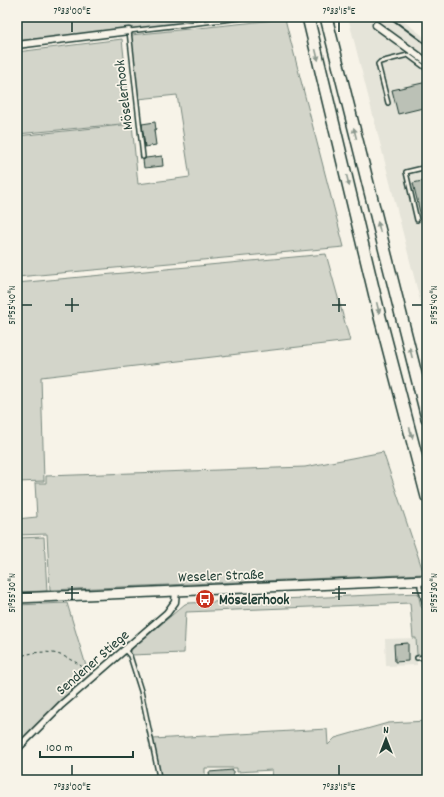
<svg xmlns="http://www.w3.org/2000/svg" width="444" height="797" font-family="Dekko,sans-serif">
  <rect width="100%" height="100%" fill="#f7f3e8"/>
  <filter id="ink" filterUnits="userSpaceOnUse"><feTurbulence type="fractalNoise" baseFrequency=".025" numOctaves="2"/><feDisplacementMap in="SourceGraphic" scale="8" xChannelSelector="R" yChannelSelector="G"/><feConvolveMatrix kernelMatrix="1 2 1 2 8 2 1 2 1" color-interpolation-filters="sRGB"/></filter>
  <g filter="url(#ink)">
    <path fill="#e5e4d9" d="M348 17H398L427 39V328Z
      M416 638 417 665 386 666 385 639Z"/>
    <path fill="#d3d5ca" stroke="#79897f" d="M17 17H219V18L193 22 17 41Z
      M285 19 344 247 17 277V136L132 124 138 184 190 177 177 95 138 99 131 35Z
      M122 39 131 123 17 134V52Z
      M326 254 350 341 41 377 44 481 17 482V283Z
      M383 452 424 574 50 590 47 534 17 535V519L37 517 35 483H46V476L305 467Z
      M44 537 47 591 17 592V538Z
      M418 593 421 607 426 611 427 617V655H417L416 638H413L410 603 186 612 184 653 131 655V652L132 649 185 604 189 603Z
      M67 603 87 669 91 674 17 744V605Z
      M427 721V780H273L272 770 237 772V768H205V780H164L161 776 153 739 327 729 328 745 335 738 388 723Z"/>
    <path fill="#bbc1b6" stroke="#1f3d34" d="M427 82V107L398 114 392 90Z
      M155 122 156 130H154L156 145 145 147 142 124Z
      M162 156 163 166 144 168 143 160 146 158Z
      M427 180V224L423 225 413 183Z
      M408 643V661L395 662 394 644Z
      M233 770V778L210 780 209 772Z"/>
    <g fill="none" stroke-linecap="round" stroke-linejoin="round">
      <defs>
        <path id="lane" d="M388 103 378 64 380 62 408 55 427 69
          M143 157 129 31 241 18
          M417 220 406 172 427 167
          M420 583V587L427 612
          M125 650 130 656 141 691 159 777 161 780
          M417 658 427 657"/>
        <path id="street" d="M376 25 427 62
          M17 45 129 31
          M17 749 61 705 167 613 175 602 176 591"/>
        <path id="secondary" d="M17 598 427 580"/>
        <path id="highway" d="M308 17 380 317 427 497
          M326 17 427 418"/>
      </defs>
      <use href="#lane" stroke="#1f3d34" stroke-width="6"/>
      <use href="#street" stroke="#1f3d34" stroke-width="9"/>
      <use href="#secondary" stroke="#1f3d34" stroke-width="12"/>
      <use href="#highway" stroke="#1f3d34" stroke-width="14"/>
      <path stroke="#1f3d34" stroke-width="1" stroke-dasharray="3 3" stroke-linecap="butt" d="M245 18 252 17
        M17 657C37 651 52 649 71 660 76 662 81 665 84 669 85 671 85 673 86 675"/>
      <use href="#lane" stroke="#f7f3e8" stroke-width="3"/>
      <use href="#street" stroke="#f7f3e8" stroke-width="6"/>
      <use href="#secondary" stroke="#f7f3e8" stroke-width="9"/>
      <use href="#highway" stroke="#f7f3e8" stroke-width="11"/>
      <path stroke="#1f3d34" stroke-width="2" d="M389 17 427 45"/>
    </g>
    <defs><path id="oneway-solid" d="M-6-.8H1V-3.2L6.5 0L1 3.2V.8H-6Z"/></defs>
    <g fill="#8b988e">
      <use href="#oneway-solid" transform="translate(317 55) rotate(76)"/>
      <use href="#oneway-solid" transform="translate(355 133) rotate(-104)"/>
      <use href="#oneway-solid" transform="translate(348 181) rotate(76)"/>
      <use href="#oneway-solid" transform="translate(379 227) rotate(-104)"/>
      <use href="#oneway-solid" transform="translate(378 308) rotate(76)"/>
      <use href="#oneway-solid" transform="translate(411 353) rotate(-104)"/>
      <use href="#oneway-solid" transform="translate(411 433) rotate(75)"/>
    </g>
  </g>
  <path fill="none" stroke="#1f3d34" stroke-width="1.5" d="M72 22V32M339 22V32M72 298V312M339 298V312M22 305H32M65 305H79M332 305H346M412 305H422M72 586V600M339 586V600M22 593H32M65 593H79M332 593H346M412 593H422M72 765V775M339 765V775"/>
  <defs>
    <symbol id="bus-disc" viewBox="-11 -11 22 22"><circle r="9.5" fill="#c8321e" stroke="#f7f3e8"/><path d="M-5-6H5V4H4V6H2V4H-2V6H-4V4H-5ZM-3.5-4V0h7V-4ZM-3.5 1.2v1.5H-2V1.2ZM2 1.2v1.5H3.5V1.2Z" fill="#fff"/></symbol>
  </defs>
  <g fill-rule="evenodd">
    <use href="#bus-disc" x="194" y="588" width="22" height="22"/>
  </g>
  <g text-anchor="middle" stroke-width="3.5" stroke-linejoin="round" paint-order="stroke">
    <g font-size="15" fill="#1f3d34" stroke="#f7f3e8">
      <text transform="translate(123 95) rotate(-97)" y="5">Möselerhook</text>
      <text transform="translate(221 575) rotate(-2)" y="5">Weseler Straße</text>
      <text transform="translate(92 662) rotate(-41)" y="5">Sendener Stiege</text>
    </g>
    <g font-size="15" font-weight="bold" fill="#1f3d34" stroke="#f7f3e8" text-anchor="start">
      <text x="219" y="604">Möselerhook</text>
    </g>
  </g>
  <rect width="444" height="797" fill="none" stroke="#f7f3e8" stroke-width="44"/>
  <g transform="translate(386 739)" stroke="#f7f3e8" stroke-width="3" paint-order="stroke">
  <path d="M0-3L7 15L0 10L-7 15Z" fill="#1f3d34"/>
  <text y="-6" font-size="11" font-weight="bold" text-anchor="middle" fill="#1f3d34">N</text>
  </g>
  <path d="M40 751v6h93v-6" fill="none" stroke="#1f3d34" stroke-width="2"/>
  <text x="46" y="751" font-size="12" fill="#1f3d34" stroke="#f7f3e8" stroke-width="3" paint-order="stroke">100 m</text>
  <rect x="22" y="22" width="400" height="753" fill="none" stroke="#1f3d34" stroke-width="1.5"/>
  <g font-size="10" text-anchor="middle" fill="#1f3d34">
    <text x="72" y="14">7°33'00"E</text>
    <text x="339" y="14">7°33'15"E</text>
    <text transform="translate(11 305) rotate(-90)" y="4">51°55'40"N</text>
    <text transform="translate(433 305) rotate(-90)" y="4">51°55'40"N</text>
    <text transform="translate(11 593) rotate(-90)" y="4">51°55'30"N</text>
    <text transform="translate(433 593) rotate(-90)" y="4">51°55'30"N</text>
    <text x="72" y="790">7°33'00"E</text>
    <text x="339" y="790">7°33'15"E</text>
  </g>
</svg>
